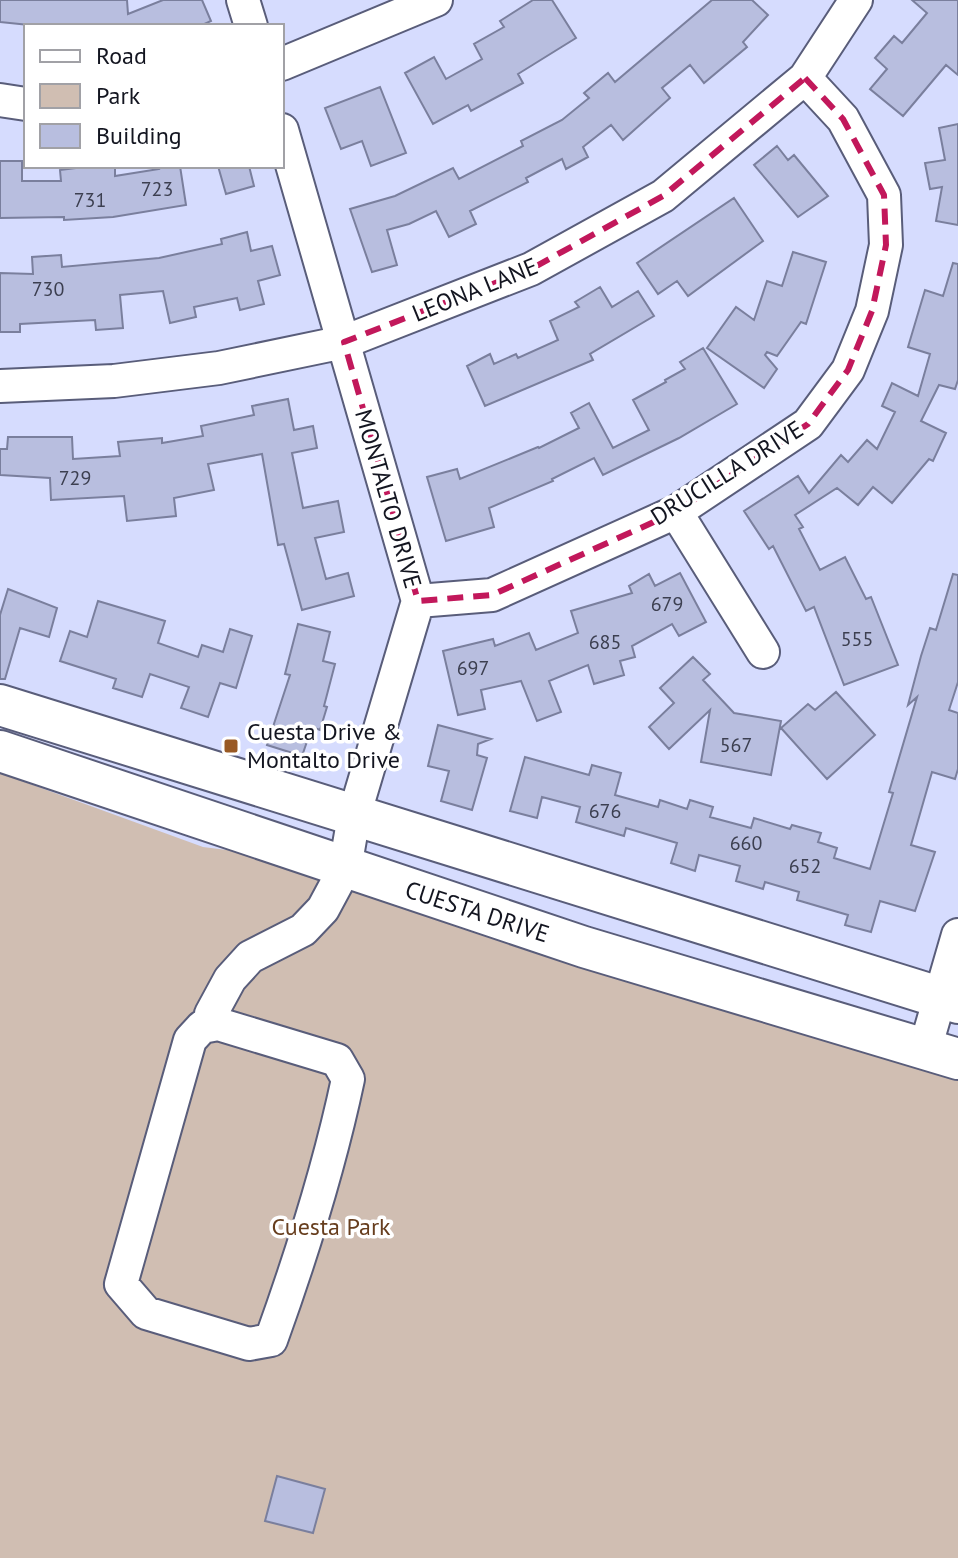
<svg xmlns="http://www.w3.org/2000/svg" width="958" height="1558" font-family="'PT Sans',sans-serif">
  <rect width="100%" height="100%" fill="#d6dcfe"/>
  <path fill="#d0beb2" d="M0 773 203 847 227 850 958 1072V1558H0Z"/>
  <path fill="#b8bedf" stroke="#7a7f9d" stroke-width="2" d="M0 0H127L128 14 163 0H202L211 21 200 26H39L0 22Z
    M533 0H552L576 38 518 74 523 83 471 111 468 105 433 124 405 73 434 57 446 79 482 59 474 44 504 27 500 21Z
    M712 0H752L768 15 743 42 747 47 704 83 690 65 662 88 670 98 623 140 611 125 583 147 588 157 566 169 562 159 526 178 528 182 470 211 476 224 449 237 436 211 409 224 387 230 397 265 372 272 350 209 395 196 453 168 459 179 523 146 521 141 562 120 589 98 584 93 608 73 615 82Z
    M912 0H958V75L946 65 903 116 870 89 887 69 875 58 894 36 902 43 927 13Z
    M380 87 406 153 371 166 362 141 341 149 325 108Z
    M958 124V225L936 221 942 187 930 189 925 163 945 160 939 128Z
    M777 146 788 160 794 155 828 196 798 217 754 165Z
    M0 161H22V181H61L60 170 92 166H115V176L159 169 158 166H180L186 205 113 217 64 220V217L0 218Z
    M218 166H249L254 186 226 194Z
    M734 198 763 241 688 296 677 281 658 294 637 263Z
    M247 232 251 251 272 246 280 275 258 281 264 304 240 310 237 298 194 307 196 317 170 323 163 291 120 295 123 328 96 330 95 320 20 324V332H0V273L33 274 32 257 61 255 62 267 159 258 222 244 221 239Z
    M793 252 826 262 806 324 801 322 777 356 767 352 765 355 777 369 764 388 707 348 736 307 754 320 767 281 782 286Z
    M953 263 958 264V380L955 389 939 385 921 421 946 433 933 461 929 459 892 503 873 487 858 505 837 488 795 515 803 527 799 529 820 570 845 557 866 599 871 597 898 665 844 685 814 607 806 611 773 546 769 549 744 511 798 476 809 493 841 455 848 462 867 440 877 449 895 412 882 406 892 383 918 396 930 354 908 347 925 290 943 296Z
    M600 287 612 307 638 291 654 316 590 354 593 360 485 406 467 366 490 354 494 364 516 354 518 358 558 340 550 321 579 307 575 302Z
    M703 348 737 404 679 438 603 475 594 458 552 479 553 481 489 508 494 527 446 541 427 477 457 469 460 479 538 447 539 448 579 428 571 413 589 403 613 448 649 430 633 400 666 382 665 380 685 369 680 362Z
    M288 399 294 430 313 426 317 448 292 453 303 508 338 501 344 532 315 538 326 579 348 573 354 596 302 610 284 544 278 545 262 454 208 464 214 490 174 498 176 516 127 521 124 496 51 500 50 478 0 475V449H7L8 437H72L73 459 120 456 118 442 162 438V443L203 436 201 426 254 415 252 406Z
    M680 573 706 622 679 636 672 624 632 646 635 657 620 661 624 675 594 684 588 665 549 681 561 712 537 721 521 681 481 690 485 709 458 715 443 651 493 639 495 646 529 633 536 650 578 633 571 611 632 593 629 586 649 574 655 586Z
    M953 574 958 575V682L949 710 958 713V769L955 779 932 772 911 845 935 852 915 911 880 901 871 932 845 925 848 915 797 900 799 892 765 882 763 889 736 881 740 866 699 855 695 871 671 863 677 843 626 828 624 836 576 822 580 807 542 797 537 818 510 811 525 757 589 775 592 765 621 773 615 795 658 807 660 800 687 809 690 800 713 807 710 817 751 828 754 818 790 829 792 825 821 833 818 842 837 848 834 858 870 869 893 793 889 792 917 697 908 705 921 656 930 628 936 630Z
    M8 589 57 608 49 637 20 628 5 679H0V615Z
    M98 601 165 621 158 643 198 657 202 645 223 652 230 629 252 636 236 688 220 683 208 717 181 708 189 687 150 674 142 697 113 688 116 679 60 661 70 631 87 637Z
    M298 624 330 632 323 661 335 664 324 706 327 707 320 730 312 727 302 756 267 745 290 675 285 674Z
    M693 657 710 674 703 680 734 713 781 721 771 775 701 762 710 710 669 749 649 727 674 703 660 688Z
    M836 692 875 735 827 779 781 728 808 704 815 710Z
    M438 725 491 739 478 744 477 755 487 758 472 810 441 801 449 771 428 766Z
    M277 1476 325 1489 313 1533 265 1521Z"/>
  <g fill="none" stroke-linecap="round" stroke-linejoin="round">
    <defs>
      <path id="minor" d="M243 0 251 26
        M282 64 436 0
        M0 100 26 104
        M0 386 114 381 219 368 344 342 531 269 663 196 805 78 856 0
        M676 512 763 652
        M418 601 492 595 676 512 808 424 848 370 872 311 886 245 884 195 843 119 805 78
        M218 1024 337 1060 348 1079C329 1169 302 1254 271 1340L249 1344 146 1313 121 1284 190 1040 202 1027 218 1024 211 1014 230 979 250 957 303 930 323 909 345 868 354 816 418 601 282 130
        M925 1049 958 935"/>
      <path id="major" d="M0 705 958 1003
        M0 751 584 947 958 1059"/>
    </defs>
    <use href="#minor" stroke="#595d7a" stroke-width="36"/>
    <use href="#major" stroke="#595d7a" stroke-width="44"/>
    <use href="#minor" stroke="#fff" stroke-width="32"/>
    <use href="#major" stroke="#fff" stroke-width="40"/>
  </g>
  <path fill="none" stroke="#c2185b" stroke-width="6" stroke-dasharray="16 10" stroke-linejoin="round" d="M805 78 843 119 884 195 886 245 872 311 848 370 808 424 676 512 492 595 418 601 344 342 531 269 663 196Z"/>
  <rect fill="#995923" stroke="#fff" stroke-width="3" x="223" y="738" width="16" height="16" rx="4"/>
  <g text-anchor="middle" stroke-width="7" stroke-linejoin="round" paint-order="stroke">
    <g font-size="20" fill="#3c3f50">
      <text x="157" y="196">723</text>
      <text x="90" y="207">731</text>
      <text x="48" y="296">730</text>
      <text x="75" y="485">729</text>
      <text x="667" y="611">679</text>
      <text x="857" y="646">555</text>
      <text x="605" y="649">685</text>
      <text x="473" y="675">697</text>
      <text x="736" y="752">567</text>
      <text x="605" y="818">676</text>
      <text x="746" y="850">660</text>
      <text x="805" y="873">652</text>
    </g>
    <g font-size="24" fill="#131520" stroke="#fff">
      <text transform="translate(475 290) rotate(-22)" y="8">LEONA LANE</text>
      <text transform="translate(727 473) rotate(-32)" y="8">DRUCILLA DRIVE</text>
      <text transform="translate(388 499) rotate(74)" y="8">MONTALTO DRIVE</text>
      <text transform="translate(477 912) rotate(18)" y="8">CUESTA DRIVE</text>
    </g>
    <g font-size="24" fill="#131520" stroke="#fff" text-anchor="start">
      <text x="247" y="740">Cuesta Drive &amp;<tspan x="247" dy="28">Montalto Drive</tspan></text>
    </g>
    <g font-size="24" fill="#673e1e" stroke="#fff">
      <text x="331" y="1235">Cuesta Park</text>
    </g>
  </g>
  <rect x="24" y="24" width="260" height="144" fill="#ffffff" stroke="#a1a1a6" stroke-width="2"/>
  <rect x="40" y="50" width="40" height="12" fill="#ffffff" stroke="#a1a1a6" stroke-width="2"/>
  <text x="96" y="64" font-size="24" fill="#131520">Road</text>
  <rect x="40" y="84" width="40" height="24" fill="#d0beb2" stroke="#a1a1a6" stroke-width="2"/>
  <text x="96" y="104" font-size="24" fill="#131520">Park</text>
  <rect x="40" y="124" width="40" height="24" fill="#b8bedf" stroke="#a1a1a6" stroke-width="2"/>
  <text x="96" y="144" font-size="24" fill="#131520">Building</text>
</svg>
